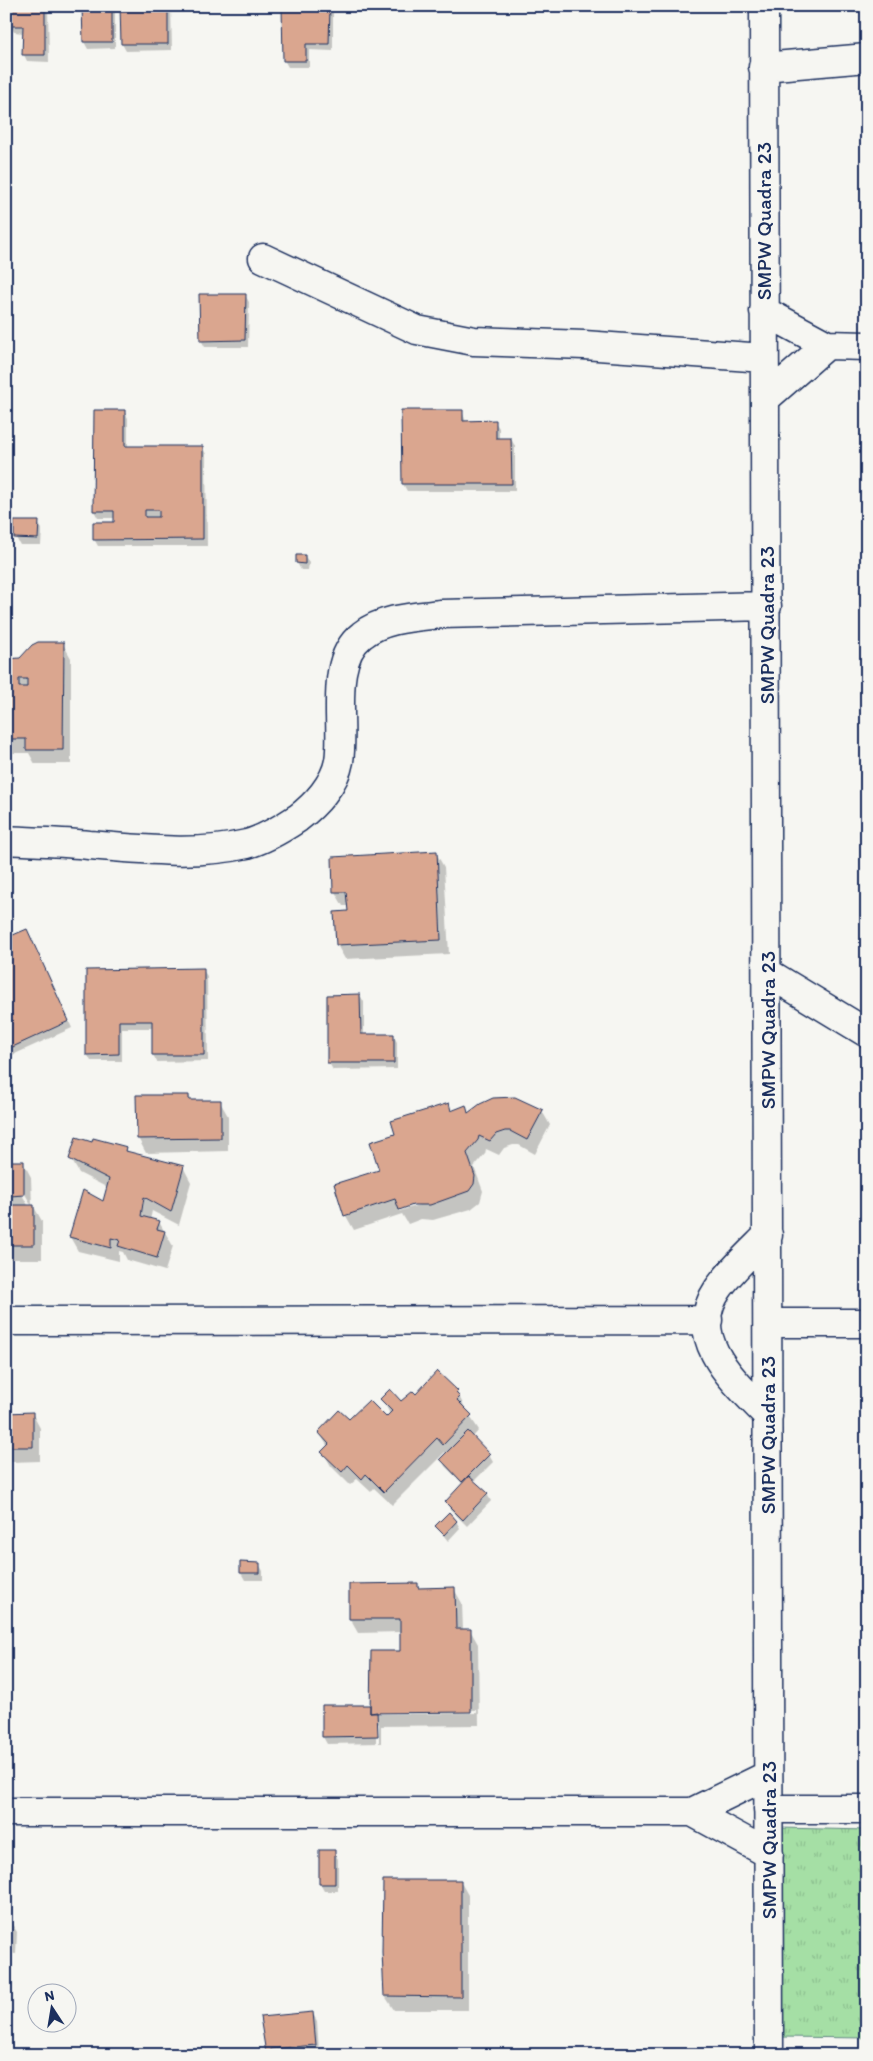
<svg xmlns="http://www.w3.org/2000/svg" width="873" height="2061" font-family="Itim,sans-serif">
  <defs>
    <pattern id="grass-tufts" width="24" height="20" patternUnits="userSpaceOnUse" patternTransform="scale(1.25)"><rect width="24" height="20" fill="#a5dfa5"/><path d="M3 7l-1-3M5 7V3M7 7l1-3M15 17l-1-3M17 17v-4M19 17l1-3" fill="none" stroke="#8dc090"/></pattern>
  </defs>
  <rect width="100%" height="100%" fill="#f6f6f2"/>
  <filter id="ink" filterUnits="userSpaceOnUse"><feTurbulence type="fractalNoise" baseFrequency=".02" numOctaves="2"/><feDisplacementMap in="SourceGraphic" scale="10" xChannelSelector="R" yChannelSelector="G"/><feConvolveMatrix kernelMatrix="1 2 1 2 8 2 1 2 1" color-interpolation-filters="sRGB"/></filter>
  <g filter="url(#ink)">
    <path fill="url(#grass-tufts)" stroke="#608782" d="M781 1828 867 1830V2038L780 2037Z"/>
    <path fill="#0003" fill-rule="evenodd" d="M10 6H48L49 62 27 61 24 55V33L14 32 10 25Z
      M83 6H115V48L88 49 84 42Z
      M121 6H171L172 50 126 51 122 44Z
      M283 6H333V51L309 50V67H288L284 60Z
      M245 295 249 302 248 347H205L201 340Z
      M95 411H124L128 418V447H202L206 454 207 546H98L94 539 115 523V518H98L94 511Z
      M403 411H462L466 422H495L499 428V439H511L515 446V491H407L403 484Z
      M38 523 42 529 41 545H20L16 538Z
      M305 556 309 563 308 570H301L297 563Z
      M63 644 71 658V764H35L29 753H6V660H20Z
      M436 853 444 867 449 954 345 959 337 945 349 912 348 906H343L335 892Z
      M30 937 72 1028 6 1058V939Z
      M203 970 207 976 208 1061 157 1062 153 1055V1028H122V1061H91L87 1054V971Z
      M360 995 364 1002V1036L393 1035 397 1042V1069L333 1070 329 1063Z
      M189 1096 192 1101 220 1102 228 1116V1151L146 1153 138 1138Z
      M448 1104 452 1112 465 1106 469 1114 542 1111 550 1125 535 1154 519 1145H513L504 1148 499 1155 486 1149 485 1154 474 1167 483 1191 480 1202 471 1209 433 1220 421 1219 408 1224 402 1214 354 1230 346 1216 336 1185 381 1170 397 1135ZM418 1202 419 1205 400 1211V1208Z
      M93 1144 126 1148 128 1153 183 1167 191 1182 179 1225 152 1211 150 1220 159 1222 173 1246 165 1271 127 1260 123 1252 119 1251V1261L78 1251 70 1237 104 1203 108 1188 79 1173 71 1159Z
      M6 1162H23L31 1177 32 1206 22 1189 20 1191 29 1207H34L42 1221V1259H6Z
      M437 1373 457 1392 467 1412 479 1430 472 1438 489 1455 493 1462 473 1482 487 1494 491 1501 467 1526 450 1509 446 1502 463 1484 445 1466 442 1459 447 1454 445 1452 392 1505 374 1488 371 1492 357 1479 350 1485 331 1466 323 1452 328 1447 319 1432 349 1421 386 1419 390 1414 382 1399 401 1403 416 1395Z
      M32 1413 40 1428V1461L11 1462V1483L6 1484V1414Z
      M456 1521 460 1528 448 1541 436 1526Z
      M259 1564 263 1571V1580H245L241 1573Z
      M417 1584 420 1589H454L462 1603 463 1630H470L478 1644 479 1725 381 1726V1743L327 1744 323 1737 370 1706 372 1710 401 1652V1632L358 1633 350 1619ZM477 1710V1713L378 1714V1711ZM376 1722 379 1724V1743H376Z
      M334 1852 338 1859V1891H324L320 1884Z
      M460 1881 468 1895V2010H394L385 1996Z
      M6 1918H8L17 1932 16 1954 6 1953Z
      M313 2014 317 2021 319 2052 269 2055 261 2018Z"/>
    <path fill="#daa68f" stroke="#1b2f5e" fill-rule="evenodd" d="M9 6H45V55H22L23 26H9Z
      M82 6H112V42H83Z
      M120 6H168V44H121Z
      M282 6H330L329 44H306V61H283Z
      M199 294H246L245 340 200 341Z
      M94 410H125V446H203V539L93 540V522H114V511H93ZM145 510H159V517H145Z
      M401 410H463V421L496 420V438H511L512 484H402Z
      M14 521H39L38 539 14 538Z
      M296 555H305V564L296 563Z
      M38 642H64L63 750H26V739H6V659L20 658 32 645ZM19 679H27V687H19Z
      M437 851 441 940 336 945 334 912 348 911 346 892H333L332 857Z
      M27 929 69 1021 6 1050V938Z
      M204 968V1055H152V1021H119V1054L86 1055V970Z
      M360 994 361 1034H394V1063H327V995Z
      M136 1095H189V1100H221V1138L137 1139Z
      M515 1097 543 1110 527 1140 510 1131H505L496 1134 490 1141 479 1136 478 1140 467 1153 475 1176 474 1184 469 1191 430 1205H413L399 1210 395 1199 344 1216 334 1184 379 1170 370 1142 395 1134 391 1121 449 1103 451 1111 466 1105 468 1113 480 1104 493 1098Z
      M76 1137 92 1142 93 1138 127 1147 126 1151 184 1166 171 1212 144 1197 141 1216 160 1221 157 1229 165 1231 157 1258 118 1246 120 1240 111 1238V1248L69 1237 83 1190 103 1201 109 1179 69 1159Z
      M6 1161H24V1195L10 1196V1205H34V1245H6Z
      M437 1371 458 1391 456 1393 460 1397 457 1400 472 1415 443 1445 437 1438 384 1492 366 1474 362 1479 348 1465 342 1472 321 1452 329 1444 318 1432 339 1410 349 1419 369 1400 386 1417 392 1411 380 1399 390 1389 401 1401 413 1391 416 1394Z
      M33 1412V1447H6V1413Z
      M468 1431 490 1454 462 1482 440 1459Z
      M469 1476 488 1493 463 1520 445 1502Z
      M449 1512 457 1521 444 1535 435 1526Z
      M240 1562 260 1563V1573H240Z
      M418 1583V1588L455 1587 456 1629H471V1712L370 1713 371 1651H400V1619H349V1584Z
      M322 1705H370V1713L377 1712 378 1736 322 1737Z
      M319 1850H335V1884H319Z
      M383 1880H461V1997L384 1996 382 1952Z
      M6 1916H9V1940H6Z
      M313 2012 316 2045 271 2049V2053H266L260 2017Z"/>
    <g fill="none" stroke-linecap="round" stroke-linejoin="round">
      <defs>
        <path id="minor" d="M764 6 769 2055
          M763 67 867 58
          M263 258 417 330 474 341 584 345 764 358
          M764 311 827 345 867 346
          M765 399 827 345
          M6 840C34 842 62 842 89 845 142 849 195 856 247 844 265 839 283 828 298 818 315 805 335 784 339 761 345 724 328 661 362 635 383 618 415 617 441 614L767 606
          M768 973 867 1033
          M768 1235C751 1252 732 1269 718 1289 684 1339 736 1383 768 1416
          M6 1321 708 1320
          M768 1323H867
          M768 1809H867
          M6 1812H692L768 1775
          M692 1812 769 1854"/>
      </defs>
      <use href="#minor" stroke="#1b2f5e" stroke-width="31"/>
      <use href="#minor" stroke="#f6f6f2" stroke-width="28"/>
    </g>
  </g>
  <g text-anchor="middle" stroke-width="5" stroke-linejoin="round" paint-order="stroke">
    <g font-size="21" fill="#1b2f5e" stroke="#f6f6f2">
      <text transform="translate(764 221) rotate(-90)" y="7">SMPW Quadra 23</text>
      <text transform="translate(767 625) rotate(-90)" y="7">SMPW Quadra 23</text>
      <text transform="translate(768 1030) rotate(-90)" y="7">SMPW Quadra 23</text>
      <text transform="translate(768 1435) rotate(-90)" y="7">SMPW Quadra 23</text>
      <text transform="translate(769 1840) rotate(-90)" y="7">SMPW Quadra 23</text>
    </g>
  </g>
  <rect width="873" height="2061" fill="none" stroke="#f6f6f2" stroke-width="25"/>
  <rect x="12" y="12" width="848" height="2036" fill="none" stroke="#1b2f5e" stroke-width="2" filter="url(#ink)"/>
  <g transform="translate(52 2008) rotate(348)"><circle r="24" fill="#f6f6f2" stroke="#9ea6b7"/>
  <path d="M0-4L9 19L0 12L-9 19Z" fill="#1b2f5e"/>
  <text y="-8" font-size="14" font-weight="bold" text-anchor="middle" fill="#1b2f5e">N</text>
  </g>
</svg>
